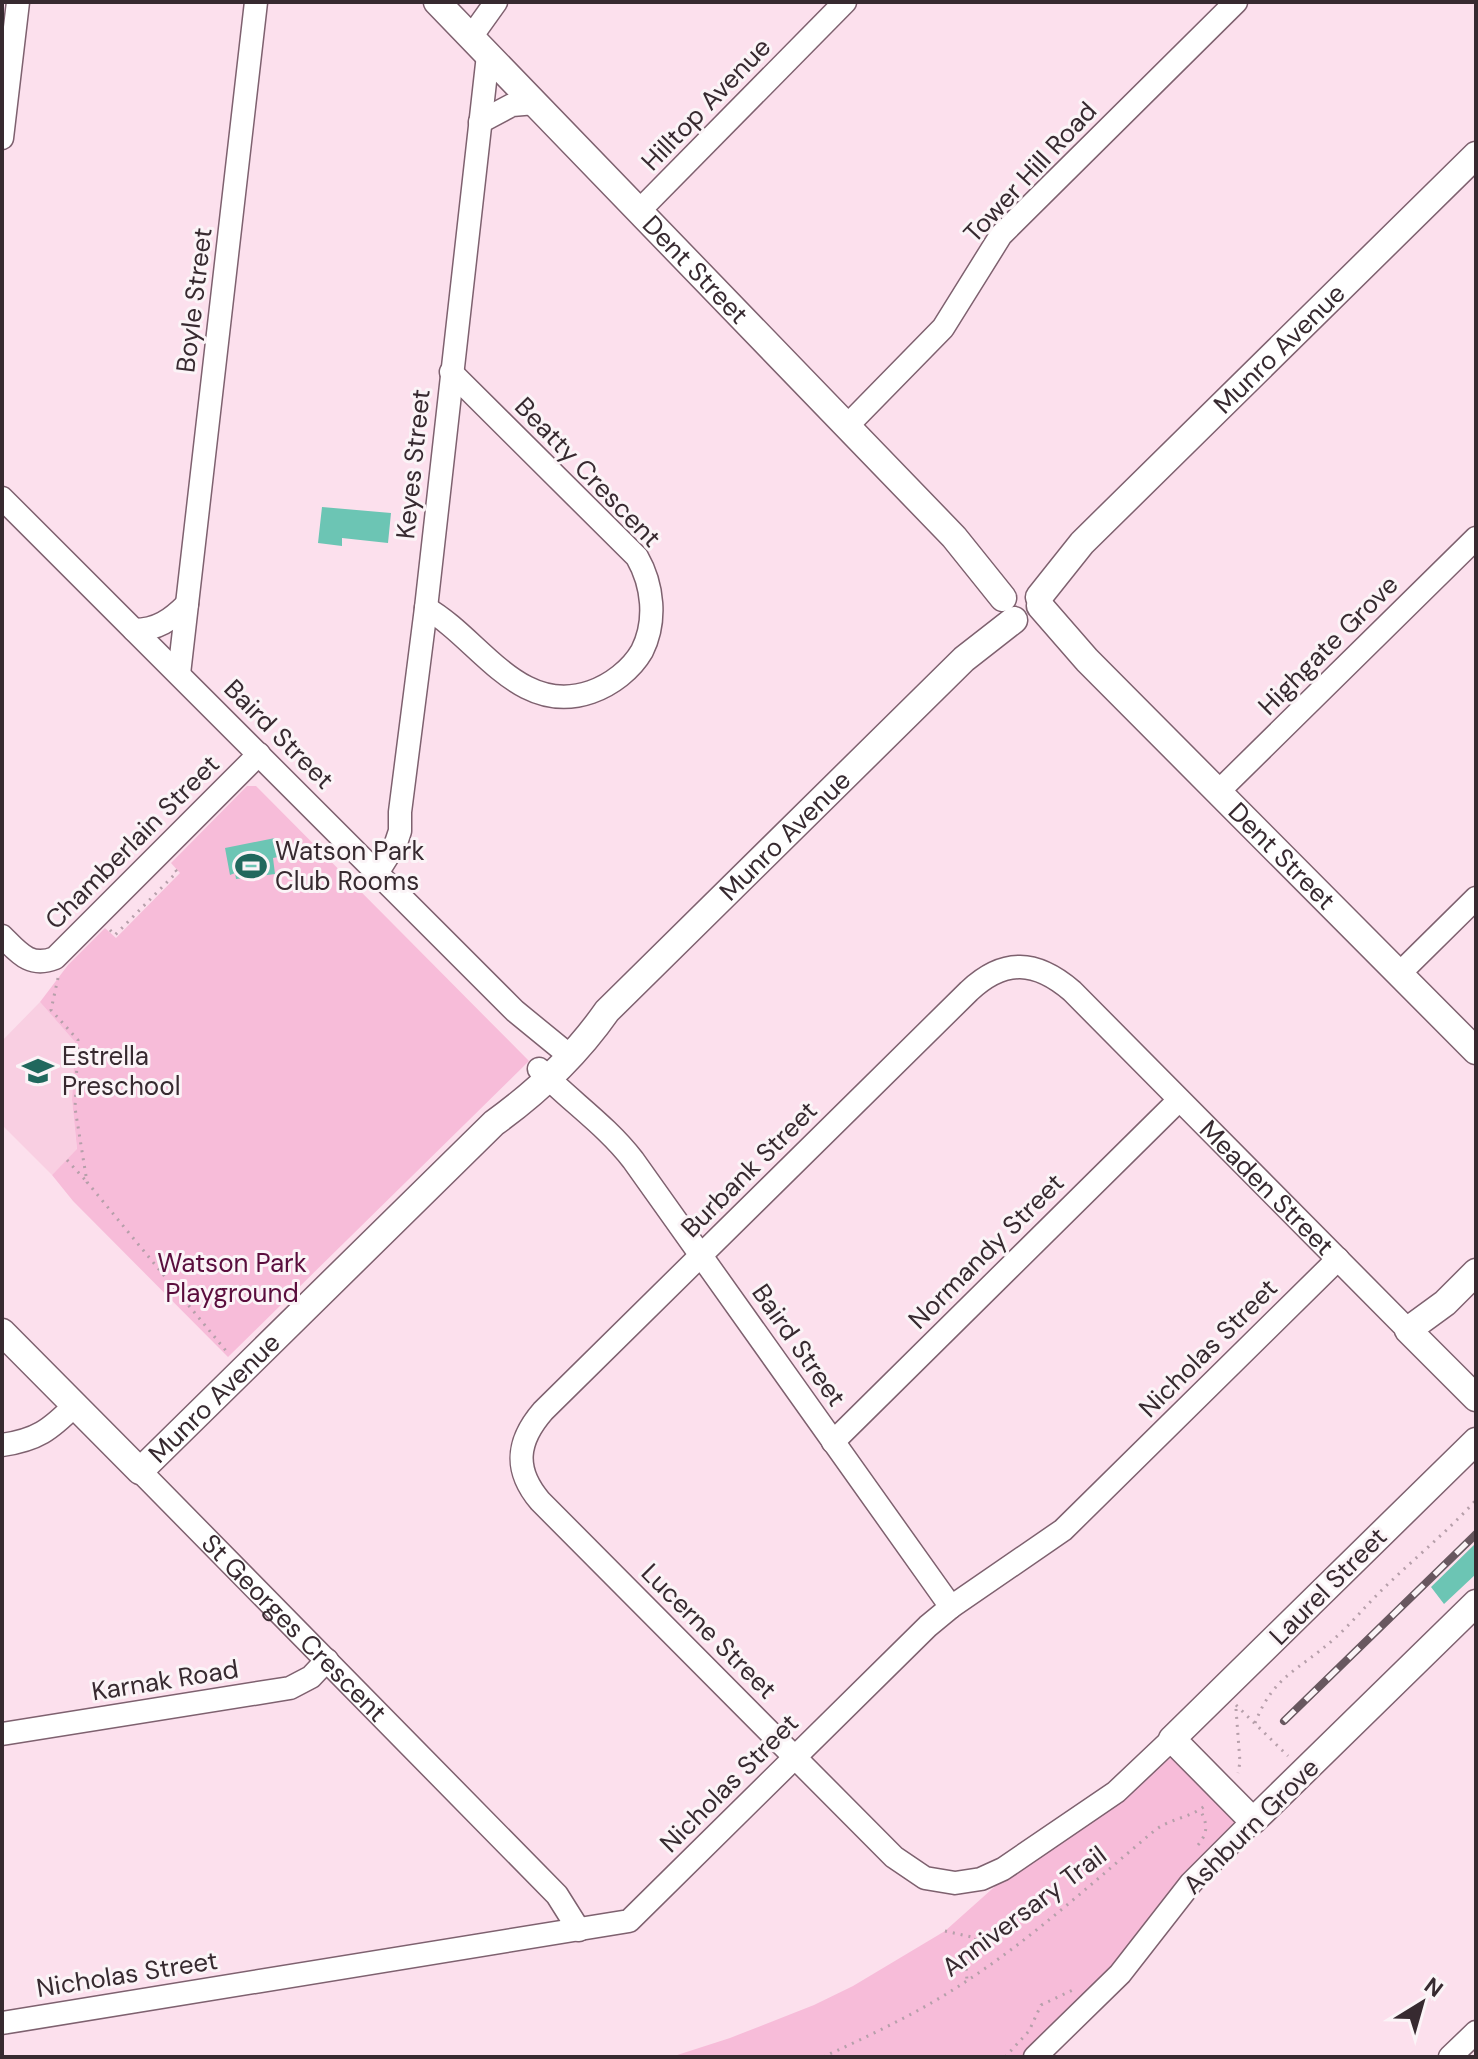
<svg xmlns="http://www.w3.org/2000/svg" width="1478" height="2059" font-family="'DM Sans',sans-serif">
  <rect width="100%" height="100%" fill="#fce0ed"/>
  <path fill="#f9cfe2" d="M40 1002 75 1042 72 1100 77 1150 52 1175 2 1125V1041Z"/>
  <path fill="#f7bcd9" d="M247 786H256L529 1061 228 1357 73 1201 52 1175 77 1149 72 1100 75 1042 40 1002 68 965 105 928 116 938 180 873 171 863Z
    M1174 1756 1236 1818 1235 1823 1101 1980 1022 2057H671L730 2038 814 2005 853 1986 945 1931 1001 1881 1135 1789 1166 1761Z"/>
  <path fill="#6cc5b4" d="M322 507 391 513 388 543 342 538V546L318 543Z
    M275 838 278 857 273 858 275 874 236 879 235 873 230 875 225 848Z
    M1476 1543V1574L1444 1604 1431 1587Z"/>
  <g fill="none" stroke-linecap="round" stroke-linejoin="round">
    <defs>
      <g id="minor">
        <path d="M471 37 496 2"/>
        <path d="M480 122 512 105 535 103"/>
        <path d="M2 138 18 2"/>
        <path d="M639 211 845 2"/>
        <path d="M847 426 943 328 1001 235 1236 2"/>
        <path d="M2 498 515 1011 570 1056"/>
        <path d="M426 608C480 639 519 717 591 692 611 685 631 670 642 651 657 621 653 585 637 557L451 372"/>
        <path d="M134 630C157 630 171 620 187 604"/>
        <path d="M179 674 256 2"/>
        <path d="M1218 792 1476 538"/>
        <path d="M377 873 396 843 400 831V812L426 608 488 55"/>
        <path d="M2 936C19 953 30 968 55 958L259 754"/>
        <path d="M1399 974 1476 898"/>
        <path d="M539 1069C570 1101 606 1125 633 1160L951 1607"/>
        <path d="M833 1442 1179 1100"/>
        <path d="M2 1445C37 1440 50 1430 75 1405"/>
        <path id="s1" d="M140 1471 557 1895 579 1930"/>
        <path d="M2 1734 290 1688 311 1677 327 1660"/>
        <path id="s2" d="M1172 1739 1116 1792 1003 1869 981 1879 955 1883 925 1878 894 1857 540 1501C513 1469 517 1441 543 1411L969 991C1004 958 1036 960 1072 991L1408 1330"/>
        <path d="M2 2023 629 1921 928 1626 951 1607 1063 1530 1338 1259"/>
        <path d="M1035 2057 1120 1974 1191 1883 1253 1821"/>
        <path d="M1450 2057 1476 2032"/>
      </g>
      <g id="tertiary">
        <path id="s3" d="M437 2 954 537 1003 598"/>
        <path id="s4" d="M1039 597 1082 543 1476 155"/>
        <path id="s5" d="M1040 606 1087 660 1476 1051"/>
        <path d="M1476 1272 1445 1303 1408 1330 1476 1398"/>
        <path id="s6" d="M2 1332 140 1471 494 1123C537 1092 577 1054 607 1011L964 659 1014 620"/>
        <path d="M1476 1441 1172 1739 1253 1821 1476 1603"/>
      </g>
    </defs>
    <use href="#minor" stroke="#7e616f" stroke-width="25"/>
    <use href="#tertiary" stroke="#7e616f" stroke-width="29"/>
    <path stroke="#b69faa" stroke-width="3" stroke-dasharray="2 6" stroke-linecap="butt" d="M110 930 115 935 177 872 174 868
      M58 978 51 1010 78 1040 75 1108 87 1182 227 1352
      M67 1160 87 1182
      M1475 1539 1476 1540
      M1236 1705 1288 1756
      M1236 1709 1240 1762 1238 1773
      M1255 1723C1274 1675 1298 1671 1334 1639 1352 1623 1368 1603 1386 1586 1416 1557 1448 1531 1476 1500
      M1198 1845C1208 1833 1208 1824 1200 1810
      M945 1931 976 1938 966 1967 967 1981
      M823 2057C871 2035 924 2010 968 1980 1035 1936 1093 1882 1154 1831 1170 1818 1192 1818 1207 1804
      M1005 2057 1029 2031 1041 2005 1077 1988"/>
    <use href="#minor" stroke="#fff" stroke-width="22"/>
    <use href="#tertiary" stroke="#fff" stroke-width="26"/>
    <defs>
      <path id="rail" d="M1284 1721 1476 1534"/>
    </defs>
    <use href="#rail" stroke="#68575f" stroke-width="8"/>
    <use href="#rail" stroke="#fbf4f7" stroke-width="5" stroke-dasharray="15" stroke-linecap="butt"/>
  </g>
  <defs>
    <symbol id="stadium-bare" viewBox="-9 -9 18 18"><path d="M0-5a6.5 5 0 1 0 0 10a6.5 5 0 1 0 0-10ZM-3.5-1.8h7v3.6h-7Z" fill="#21685d" stroke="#fbf4f7" stroke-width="2.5" paint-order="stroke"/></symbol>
    <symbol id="school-bare" viewBox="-9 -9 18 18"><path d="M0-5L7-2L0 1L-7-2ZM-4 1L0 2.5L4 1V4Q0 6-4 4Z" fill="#21685d" stroke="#fbf4f7" stroke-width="2.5" paint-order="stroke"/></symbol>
  </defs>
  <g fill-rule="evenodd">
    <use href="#stadium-bare" x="229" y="844" width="44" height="44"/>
    <use href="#school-bare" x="16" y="1049" width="44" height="44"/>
  </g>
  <g text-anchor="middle" stroke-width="6" stroke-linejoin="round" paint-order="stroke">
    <g font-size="26" fill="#372a30" stroke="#fbf4f7">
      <text transform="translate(706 104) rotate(-46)" y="9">Hilltop Avenue</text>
      <text transform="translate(1030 172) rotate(-47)" y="9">Tower Hill Road</text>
      <text dy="9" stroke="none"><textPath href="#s3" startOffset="372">Dent Street</textPath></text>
      <text transform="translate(194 300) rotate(-83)" y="9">Boyle Street</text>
      <text dy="9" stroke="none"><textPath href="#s4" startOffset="346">Munro Avenue</textPath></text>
      <text transform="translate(413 464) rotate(-84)" y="9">Keyes Street</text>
      <text transform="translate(588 472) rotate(46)" y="9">Beatty Crescent</text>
      <text transform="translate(1328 645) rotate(-45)" y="9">Highgate Grove</text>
      <text transform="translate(279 734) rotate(45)" y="9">Baird Street</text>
      <text dy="9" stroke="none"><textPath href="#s6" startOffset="1102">Munro Avenue</textPath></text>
      <text transform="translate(132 842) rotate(-45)" y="9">Chamberlain Street</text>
      <text dy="9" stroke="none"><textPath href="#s5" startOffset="348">Dent Street</textPath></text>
      <text transform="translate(749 1169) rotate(-45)" y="9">Burbank Street</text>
      <text dy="9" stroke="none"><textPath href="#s2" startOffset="1926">Meaden Street</textPath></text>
      <text transform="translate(986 1251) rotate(-45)" y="9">Normandy Street</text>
      <text transform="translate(799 1345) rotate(55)" y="9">Baird Street</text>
      <text transform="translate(1208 1348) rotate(-45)" y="9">Nicholas Street</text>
      <text dy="9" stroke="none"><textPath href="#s6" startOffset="300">Munro Avenue</textPath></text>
      <text transform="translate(1328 1586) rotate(-45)" y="9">Laurel Street</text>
      <text dy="9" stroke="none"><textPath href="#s1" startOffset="220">St Georges Crescent</textPath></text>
      <text transform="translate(709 1631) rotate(45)" y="9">Lucerne Street</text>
      <text transform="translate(165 1680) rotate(-9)" y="9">Karnak Road</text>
      <text transform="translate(729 1783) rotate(-45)" y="9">Nicholas Street</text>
      <text transform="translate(1251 1826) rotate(-45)" y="9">Ashburn Grove</text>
      <text transform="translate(1024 1911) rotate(-37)" y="9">Anniversary Trail</text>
      <text transform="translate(127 1974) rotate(-9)" y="9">Nicholas Street</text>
    </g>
    <g font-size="26" fill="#372a30" stroke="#fbf4f7" text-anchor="start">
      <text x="275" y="860">Watson Park<tspan x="275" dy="30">Club Rooms</tspan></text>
      <text x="62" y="1065">Estrella<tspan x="62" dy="30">Preschool</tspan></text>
    </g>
    <g font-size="26" fill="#5a0d3d" stroke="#fbf4f7">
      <text x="232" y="1272">Watson Park<tspan x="232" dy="30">Playground</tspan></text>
    </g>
  </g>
  <rect width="1478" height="2059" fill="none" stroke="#372a30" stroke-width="8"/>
  <g transform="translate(1422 2003) rotate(37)" stroke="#fbf4f7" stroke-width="6" paint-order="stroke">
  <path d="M0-6L14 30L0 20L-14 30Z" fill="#372a30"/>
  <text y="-12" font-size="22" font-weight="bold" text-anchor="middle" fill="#372a30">N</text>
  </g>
</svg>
